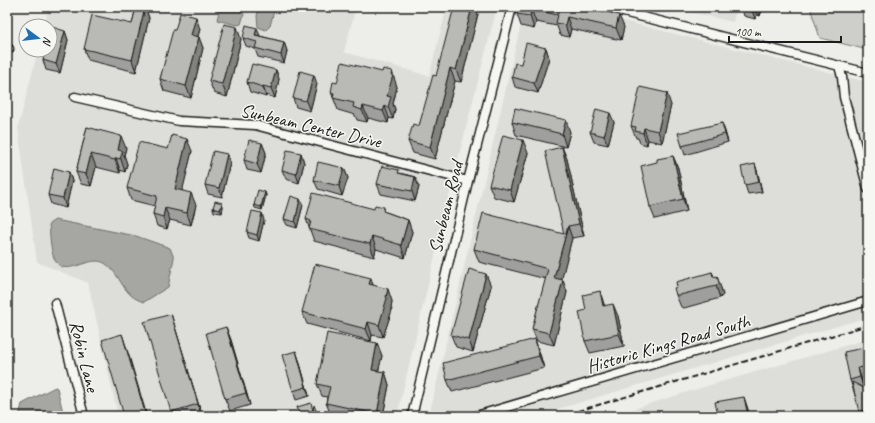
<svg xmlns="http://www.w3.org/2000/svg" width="875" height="423" font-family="Caveat,sans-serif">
  <rect width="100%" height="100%" fill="#edede9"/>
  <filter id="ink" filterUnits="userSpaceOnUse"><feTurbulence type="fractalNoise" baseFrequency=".025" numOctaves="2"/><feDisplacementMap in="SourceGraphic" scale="8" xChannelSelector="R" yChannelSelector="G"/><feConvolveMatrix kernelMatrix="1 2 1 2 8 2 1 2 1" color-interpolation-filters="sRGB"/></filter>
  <g filter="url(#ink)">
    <path fill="#ddddda" d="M49 7H356L344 52 429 76 447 7H497L455 171 397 416H118L88 283 37 262 18 128 38 50H50V26H44Z
      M525 7H567L868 82V317L534 416H429Z
      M669 7H737L733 22Z
      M868 339V416H611L700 388Z"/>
    <path fill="#cececb" stroke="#757574" d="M810 7H868V48L864 49 820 38Z"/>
    <path fill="#a6a6a3" stroke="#6f6f6d" d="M220 7C229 7 239 5 244 14L241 24 237 25 217 20Z
      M259 7H275L270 26 266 30 258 27 257 16Z
      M55 220 136 236 170 248 174 258 168 287 144 302C122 296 122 276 106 264 90 252 64 282 54 258 50 248 50 234 49 224Z
      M55 387 57 388 64 416H19L22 404Z"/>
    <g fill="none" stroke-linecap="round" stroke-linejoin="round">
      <defs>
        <path id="minor" d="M603 7 868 73
          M7 48 9 49
          M839 66 842 77 844 97 868 189
          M75 97 179 121 255 125 468 181
          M55 303 84 416
          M412 416 468 181 512 7
          M476 416 868 301"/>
      </defs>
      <use href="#minor" stroke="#1c1c1c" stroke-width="11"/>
      <use href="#minor" stroke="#f6f6f2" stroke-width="8"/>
      <path stroke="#1c1c1c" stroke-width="2" stroke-dasharray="6 3" stroke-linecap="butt" d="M561 416 868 325"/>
    </g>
    <path fill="#9f9f9d" stroke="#1c1c1c" d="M136 7H145L149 18 136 72 88 60 84 49 132 24Z
      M519 7 624 27 621 40 571 29 569 37 560 35 557 26 536 22 534 29 521 26 517 14Z
      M739 7H763L760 16 757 15 755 19 744 16 741 7Z
      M478 14 461 82 455 81 435 159 413 153 408 141 419 126 436 76Z
      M200 29 198 36 203 48 191 98 164 91 160 79 175 30Z
      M65 31 68 40 60 73 46 70 43 60Z
      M260 36 284 42 287 51 284 63 258 57 255 49 246 46 243 38Z
      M241 39 227 97 214 93 209 81Z
      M546 48 549 58 538 93 515 87 512 77 521 64Z
      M276 70 279 79 275 98 266 95V97L250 92 247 82Z
      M337 83 396 84 397 87 393 104 395 109 393 119 389 118 388 123 368 118 367 122 357 120 355 115 338 110 331 92Z
      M317 84 310 111 296 107 293 98Z
      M671 105 662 143 648 140 647 145 640 143 638 138H636L631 126Z
      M512 122 570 132 566 147 516 135Z
      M614 122 608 145 594 142 590 132Z
      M722 123 728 142 685 155 682 146Z
      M87 127 126 148 124 155 127 164 125 172 120 170V173L96 167 91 186 81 184 76 172Z
      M262 143 266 153 261 173 247 170 244 160Z
      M562 147 567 159 584 236 572 238 561 280 567 292 554 345 537 341 532 329 546 279 479 262 474 249 564 234Z
      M168 149 192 151 182 191 196 205 191 225 170 220 167 229 157 226 153 214 155 206 131 200 127 188Z
      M301 153 304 163 299 183 286 179 282 170Z
      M528 153 514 202 494 197 489 185Z
      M673 156 678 168 687 211 655 219 650 207 657 162Z
      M230 163 222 197 208 194 205 185Z
      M755 164 758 174 762 192 748 194 745 185Z
      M344 168 348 178 342 196 318 189 314 180Z
      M69 172 72 181 66 208 51 204 48 195Z
      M400 173 415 177 419 187 415 201 381 194 377 184Z
      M265 192 266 195 262 210 255 208 254 205Z
      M222 203 223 206 222 213 214 212 213 208Z
      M303 205 297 228 287 225 284 219Z
      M386 212 408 220 412 232 405 258 376 249 374 257 314 241 306 219Z
      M264 220 259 241 249 238 247 232Z
      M712 272 714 277 721 288 723 295 720 298 684 308 681 307 676 295 677 287Z
      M373 285 392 301 391 308 392 310 383 337 372 335 371 341 307 324 302 312Z
      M491 286 473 352 456 347 451 335Z
      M604 304 605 305 618 316 624 346 590 353 585 341 586 310Z
      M171 314 175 327 202 416H173L171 412Z
      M226 327 231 340 250 405 230 411 225 399Z
      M377 343 382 356 378 371 385 372 389 385 383 416H334L331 415 326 403 327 397 322 396 317 384Z
      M868 347V379L862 380 864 388 868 390V416H861L854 392 850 380Z
      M296 351 299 360 309 396 296 400 293 391Z
      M539 351 544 368 452 392 447 380Z"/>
    <path fill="#82827f" stroke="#1c1c1c" d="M145 7 149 18 136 72 132 60Z
      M472 7H475L478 14 461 82 456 70Z
      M751 7H754L757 15 755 19Z
      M757 7H763L760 16Z
      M531 9 536 22 534 29 530 16Z
      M619 15 624 27 621 40 616 28Z
      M196 17 200 29 195 46 191 35Z
      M567 17 571 29 569 37 565 25Z
      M237 27 241 39 227 97 222 84Z
      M257 28 260 36 255 35Z
      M65 31 68 40 60 73 56 64Z
      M199 37 203 48 191 98 186 86Z
      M284 42 287 51 284 63 281 55Z
      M546 48 549 58 538 93 534 83Z
      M450 68 455 81 435 159 430 147Z
      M276 70 279 79 275 98 271 88Z
      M392 71 397 87 393 104 395 109 393 119 388 107 387 96Z
      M314 75 317 84 310 111 306 101Z
      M263 86 266 95V97L263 87Z
      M667 93 671 105 662 143 658 131Z
      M363 106 368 118 367 122 362 110Z
      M385 106 389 118 388 123 383 111Z
      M610 113 614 122 608 145 604 136Z
      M566 120 570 132 566 147 562 134Z
      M722 123 725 131 728 142 725 134Z
      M644 128 648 140 647 145 643 133Z
      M121 136 126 148 124 155 127 164 125 172 118 150Z
      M187 139 192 151 180 201 175 189Z
      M523 140 528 153 514 202 510 190Z
      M262 143 266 153 261 173 257 164Z
      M562 147 567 159 584 236 579 224Z
      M301 153 304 163 299 183 296 174Z
      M91 154 96 167 91 186 86 174Z
      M227 154 230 163 222 197 219 188Z
      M673 156 678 168 687 211 683 199Z
      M116 158 120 170V173L115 160Z
      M755 164 758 174 762 192 759 182Z
      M344 168 348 178 342 196 339 186Z
      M69 172 72 181 66 208 63 198Z
      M415 177 419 187 415 201 412 191Z
      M265 192 266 195 262 210 261 207Z
      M191 193 196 205 191 225 187 213Z
      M300 199 303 205 297 228 295 222Z
      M222 203 223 206 222 213 220 210Z
      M165 208 170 220 167 229 163 217Z
      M262 213 264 220 259 241 257 235Z
      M408 220 412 232 405 258 401 245Z
      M568 226 572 238 559 290 554 278Z
      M372 236 376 249 374 257 370 244Z
      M712 272 717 285V276L721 288 723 295 720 298 716 286Z
      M486 274 491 286 473 352 469 340Z
      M371 278 375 291 369 284Z
      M563 280 567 292 554 345 549 333Z
      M388 289 392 301 391 308 392 310 383 337 379 325Z
      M600 291 604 304 607 318 603 306Z
      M613 304 618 316 624 346 619 334Z
      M171 314 175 327 202 416 198 404Z
      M368 322 372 335 371 341 366 329Z
      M226 327 231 340 250 405 246 393Z
      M122 334 126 346 147 416H146Z
      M535 339 539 351 544 368 539 356Z
      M377 343 382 356 376 382 372 370Z
      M296 351 299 360 309 396 306 387Z
      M858 368 862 380 864 390 860 377Z
      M385 372 389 385 383 416H378L377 414Z
      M744 397 748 409 750 416H748Z"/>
    <path fill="#b9b9b6" stroke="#1c1c1c" d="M136 7H145L132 60 84 49 92 15 132 24Z
      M454 7H472L456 70 450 68 430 147 408 141 413 124 419 126 433 75 436 76Z
      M519 7H586L619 15 616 28 567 17 565 25 556 23 558 15 531 9 530 16 517 14Z
      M180 13 196 17 191 35 199 37 186 86 160 79 173 30H175Z
      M224 24 237 27 222 84 209 81Z
      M246 25 257 28 255 35 284 42 281 55 255 48 257 42 243 38Z
      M52 27 65 31 56 64 43 60 46 50H50V34Z
      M526 43 546 48 534 83 512 77 515 63 521 64Z
      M342 62 382 72 383 69 392 71 391 75H393L387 96 391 97 388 107 385 106 383 111 363 106 362 110 353 107 354 103 333 98 334 93 331 92 333 82 337 83Z
      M252 64 276 70 271 88 263 86V87L247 82Z
      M300 71 314 75 306 101 293 98Z
      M640 87 667 93 658 131 644 128 643 133 635 131 636 127 631 126Z
      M515 108 566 120 562 134 512 122Z
      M596 109 610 113 604 136 590 132Z
      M722 123 725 134 682 146 678 133Z
      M87 127 121 136 118 150 123 151 120 159 116 158 115 160 91 154 86 174 76 172Z
      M172 135 187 139 175 189 191 193 187 213 165 208 163 217 153 214 157 196 127 188 139 142 168 149Z
      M503 135 523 140 510 190 489 185Z
      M249 140 262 143 257 164 244 160Z
      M562 147 579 224 568 226 554 278 563 280 549 333 532 329 548 269 474 249 483 213 564 234 545 151Z
      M287 150 301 153 296 174 282 170Z
      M213 151 227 154 219 188 205 185Z
      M673 156 683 199 650 207 641 166 657 162V159Z
      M318 162 344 168 339 186 314 180Z
      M755 164 759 182 745 185 741 167Z
      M382 166 399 170 398 173 415 177 412 191 377 184Z
      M54 168 69 172 63 198 48 195Z
      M258 190 265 192 261 207 254 205Z
      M313 193 374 209 375 205 384 207 383 211 408 220 401 245 372 236 370 244 309 229 311 221 306 219Z
      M291 196 300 199 295 222 284 219Z
      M215 201 222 203 220 210 213 208Z
      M252 211 262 213 257 235 247 232Z
      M315 264 371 278 369 284 388 289 386 297 387 298 379 325 368 322 366 329 302 312Z
      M469 269 486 274 469 340 451 335Z
      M712 272 713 277 717 276 719 283 716 286 680 295H676L674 288 677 287 676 282Z
      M600 291 603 306 613 304 619 334 585 341 579 312 586 310 583 295Z
      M171 314 198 404 171 412 144 322Z
      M226 327 246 393 225 399 206 333Z
      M327 333 377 343 372 370 385 372 377 414 326 403 330 387 317 384Z
      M122 334 146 416H124L102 340Z
      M535 339 539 356 447 380 443 363Z
      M868 347V366L858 368 860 377 850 380 844 352Z
      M296 351 306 387 293 391 282 355Z
      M852 382 868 390V409L859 412Z
      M744 397 748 416H718L715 402Z
      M311 403 313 411 314 405 318 416H300L297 407Z"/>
  </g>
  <g text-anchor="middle" stroke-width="3" stroke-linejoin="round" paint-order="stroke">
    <g font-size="19" fill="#1c1c1c" stroke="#f6f6f2">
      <text transform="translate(311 125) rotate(13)" y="7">Sunbeam Center Drive</text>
      <text transform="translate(445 207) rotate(-76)" y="7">Sunbeam Road</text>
      <text transform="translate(668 343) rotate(-16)" y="7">Historic Kings Road South</text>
      <text transform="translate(85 356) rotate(76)" y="7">Robin Lane</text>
    </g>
  </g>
  <rect width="875" height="423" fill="none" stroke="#f6f6f2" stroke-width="24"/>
  <rect x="12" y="12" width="851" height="399" fill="none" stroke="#1c1c1c" stroke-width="1.5" filter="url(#ink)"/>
  <g transform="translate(38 38) rotate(105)"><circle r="19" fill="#f6f6f2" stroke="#9f9f9c"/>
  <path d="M0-3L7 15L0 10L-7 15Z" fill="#1f6fb2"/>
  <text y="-6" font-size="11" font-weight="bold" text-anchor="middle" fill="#1c1c1c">N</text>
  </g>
  <path d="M729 36v6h112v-6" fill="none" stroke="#1c1c1c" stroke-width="2"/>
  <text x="735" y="36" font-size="12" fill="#1c1c1c" stroke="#f6f6f2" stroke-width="3" paint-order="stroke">100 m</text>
</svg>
